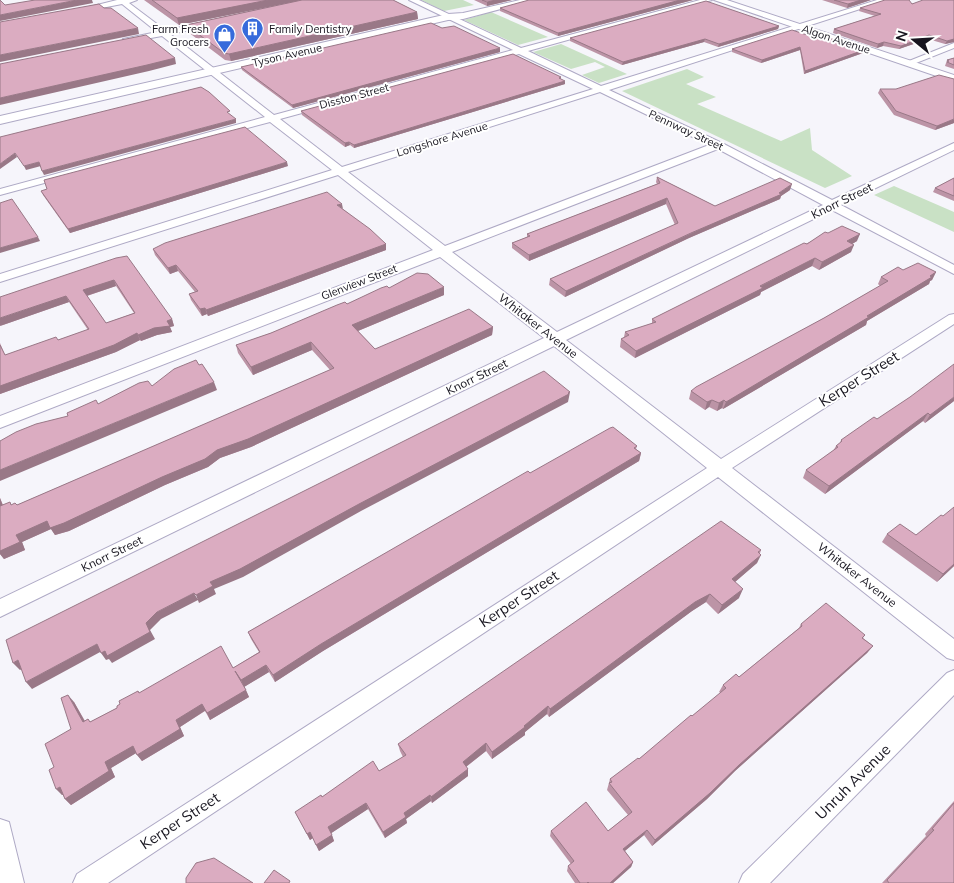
<svg xmlns="http://www.w3.org/2000/svg" width="954" height="883" font-family="Mulish,sans-serif">
  <rect width="100%" height="100%" fill="#f6f5fb"/>
  <path fill="#c9e1c5" d="M421 0H463L474 5 444 11Z
    M491 12 548 37 518 45 464 20Z
    M561 44 627 74 599 83 582 75 605 67 595 62 571 69 533 52Z
    M687 69 704 77 686 84 716 97 697 104 781 141 810 128 812 150 852 176 825 188 622 91Z
    M894 186 954 212V232L874 195Z"/>
  <g fill="none" stroke-linecap="round" stroke-linejoin="round">
    <defs>
      <path id="minor" d="M117 0H137L129 3 165 30 210 22V26L170 34 274 115 513 50 409 0H419L521 48 700 0H712L528 51 601 86 877 0H888L609 90 722 143 832 200 954 143V150L841 205 954 265V274L832 210 566 340 721 459 949 315 954 314V324L732 468 954 639V660L947 658 718 477 108 883H73L77 874 707 468 554 346 0 617V599L544 338 440 257 0 428V416L433 250 338 175 0 282V274L332 170 270 122 0 195V189L265 117 162 36 123 43V39L157 32 122 4 81 12 77 10ZM519 54 593 89 342 167 280 119ZM600 92 709 145 445 246 348 172ZM718 149 823 205 557 332 452 252Z
        M954 43V48L911 65 904 63Z
        M954 670V695L770 883H739L743 874 947 673Z
        M0 819 9 822 24 883H0Z"/>
      <path id="tertiary" d="M520 0H535L463 19 448 20 0 124V116L448 14 463 13Z
        M714 0H727L954 75V82Z"/>
    </defs>
    <use href="#minor" stroke="#aea9c5" stroke-width="2"/>
    <use href="#tertiary" stroke="#aea9c5" stroke-width="2"/>
    <use href="#minor" fill="#fff" fill-rule="evenodd"/>
    <use href="#tertiary" fill="#fff" fill-rule="evenodd"/>
  </g>
  <path fill="#bc94a6" fill-rule="evenodd" d="M144 0H393L417 12 418 19 231 61 225 60 188 32 186 25 296 1 179 25Z
    M474 0H512L487 6Z
    M693 0 558 36 500 11V8Z
    M822 0H871L847 8Z
    M954 0V42L945 44 928 39 899 49 883 46 877 48 833 33 834 29 875 16 859 11 860 8Z
    M779 26 778 29 718 47 704 42 622 65 570 41V38Z
    M442 28 500 52 293 108 242 70 241 67Z
    M813 37 864 50 863 53 804 74 800 50 761 63 732 52V49Z
    M954 58V69L945 66 947 60Z
    M561 77V79L565 84 354 148 350 145 345 147 302 115 301 111Z
    M880 89H896L954 123 935 130 894 115 878 93Z
    M288 166 70 233 43 195 41 191Z
    M657 177 715 206 790 190 781 196 780 199 689 238 565 297 549 285 550 279 675 225 666 204 529 261 512 248V243L527 237V234L657 184 656 182Z
    M954 178V201L933 192 935 188Z
    M343 209 386 244V250L208 316 207 314 202 316 191 300 189 294 195 292 178 271 170 274 155 255 153 249Z
    M828 233 857 241 852 244 851 252 819 270 812 266 761 292 760 295 635 358 620 347 621 339 624 337 625 332 652 324V319Z
    M116 258 172 319 174 326 170 327 172 332 157 335 141 341 140 340 116 352 0 394V343L5 355 58 340 88 330 69 302 0 326ZM116 286 134 313 106 323 87 296Z
    M903 270 936 272 932 280 930 281 929 284 867 321 866 325 723 409 722 408 717 411 709 407 705 410 689 399 691 391 824 318 880 286 878 284 881 277Z
    M389 288 444 295 358 331 375 349 493 327 492 335 251 447 220 458 208 467 165 485 69 531 55 535 51 529 22 542 25 550 4 559 0 554V498L3 505H17L330 370 312 350 253 375 238 353 236 345 271 333Z
    M954 401 925 423 923 421 825 494 803 478 806 470 833 451 836 446 840 443 841 440 877 419Z
    M637 446 636 449 641 453 639 461 323 651 275 682 269 672 244 687 249 697 210 720 205 711 180 727 184 736 142 761 136 753 111 768 115 777 71 805 65 799 63 795H62L54 767 71 729 74 702 85 721 88 719 90 722 117 708 120 704 138 691 139 693 233 668 259 652 251 639 248 632 530 473Z
    M943 516 954 566 937 582 882 542 887 534 916 535Z
    M761 550 757 563 735 582 739 598 718 614 706 602 692 611 549 717 547 714 525 732V735L492 759 486 751 466 767 468 776 432 803 431 801 406 819 407 823 385 838 368 809 331 833 334 841 319 851 313 838 310 840 295 812 322 797 379 771 403 757 400 751 398 744Z
    M801 624 865 635 863 638 873 646 867 653 735 771 707 799 652 846 644 835 625 851 633 862 631 867 613 883H575L567 871 568 866 571 864 550 836 551 831H608L628 815 607 790 610 779 639 759 721 693 719 692 723 685 739 677 799 628Z
    M954 801V883H882L926 836 925 834Z"/>
  <path fill="#997887" d="M77 0H92L93 3 0 21V15Z
    M268 0H303L179 25 177 18Z
    M496 0H512L487 6V2Z
    M680 0H693L558 36V33Z
    M861 0H871L847 8 848 4Z
    M417 12 418 19 231 61 229 54Z
    M779 26 778 29 718 47 719 44Z
    M138 28 139 34 0 62V55Z
    M929 35 928 39 899 49 901 46Z
    M705 39 704 42 622 65 623 62Z
    M954 39V42L945 44 947 41Z
    M884 42 883 46 877 48 878 44Z
    M800 47V50L761 63 762 60Z
    M500 48V52L293 108 292 105Z
    M864 50 863 53 804 74 805 71Z
    M175 58 176 64 149 71 0 105V98Z
    M565 81V84L354 148V145Z
    M236 119V123L44 175 42 171Z
    M954 119V123L935 130 937 126Z
    M349 142 350 145 345 147V143Z
    M15 153 17 157 0 169V164Z
    M39 162 41 166 26 170 24 166Z
    M287 162 288 166 70 233 68 229Z
    M792 184 790 190 781 196 780 199 689 238 565 297 566 291 779 193Z
    M667 198 666 204 529 261V255Z
    M342 204 343 209 337 205Z
    M860 234 857 241 844 249 847 241Z
    M38 237 40 241 0 253V248Z
    M386 244V250L208 316 206 310Z
    M854 245 851 252 819 270 822 262Z
    M815 258 812 266 761 292 760 295 635 358 636 351Z
    M176 265 178 271 170 274 168 268Z
    M936 272 932 280 930 281 929 284 867 321 866 325 723 409 726 402 867 316Z
    M114 280 116 286 86 296 83 290Z
    M444 287V295L353 333 352 325Z
    M66 296 69 302 0 326V318Z
    M205 308 207 314 202 316 200 309Z
    M172 319 174 326 170 327 172 332 157 335 141 341 138 335Z
    M493 327 492 335 251 447 220 458 208 467 165 485 69 531 55 535 51 529 22 542 25 550 4 559 0 554V550L16 535 47 521 217 450Z
    M137 333 140 340 116 352 0 394V386Z
    M311 342 312 350 253 375 251 367Z
    M214 382 217 390 0 481V470Z
    M570 392 568 402 361 511 243 577 214 589 216 594 199 603 196 595 210 582Z
    M954 397V401L925 423 930 415Z
    M712 400 709 407 705 410 707 402Z
    M724 400 722 408 717 411 719 403Z
    M928 413 923 421 825 494 829 486Z
    M641 453 639 461 323 651 275 682 273 675 321 644Z
    M0 498 6 514 0 506Z
    M761 555 757 563 728 588 732 579Z
    M954 564V566L937 582 943 574Z
    M743 589 739 598 718 614 722 605Z
    M194 593 198 600 161 619 150 630 155 639 112 663 109 659 106 660 101 653 146 623 157 612Z
    M710 594 706 602 692 611 549 717 550 709 695 602Z
    M97 644 102 651 32 689 26 682Z
    M873 646 867 653 735 771 707 799 652 846 655 840 739 765Z
    M18 660 24 668 20 670 13 663Z
    M266 665 269 672 244 687 241 680Z
    M246 690 249 697 210 720 207 713Z
    M68 695 74 702 89 729 83 722Z
    M202 704 206 710 180 727 184 736 142 761 137 755 176 720Z
    M548 706 547 714 525 732V735L492 759V752Z
    M486 743V751L463 769V762Z
    M133 746 138 752 111 768 115 777 71 805 65 799 105 762Z
    M468 769V776L432 803 431 797Z
    M60 787 67 793 62 795 56 789Z
    M430 795 431 801 406 819 407 823 385 838 383 832 404 813Z
    M366 803 368 809 330 834 328 827Z
    M647 830 644 835 621 854 623 849Z
    M310 832 313 838 310 840 307 834Z
    M332 835 334 841 319 851 316 845Z
    M633 862 631 867 613 883H610Z"/>
  <path fill="#dbacc1" stroke="#997887" fill-rule="evenodd" d="M0 0 5 5 35 0H77L0 15Z
    M152 0H268L177 18Z
    M302 0H393L417 12 229 54 224 53 186 25Z
    M482 0H496L487 2Z
    M529 0H680L558 33 500 8Z
    M834 0H861L848 4Z
    M885 0H909L912 4 923 0H954V39L947 41 929 35 901 46 884 42 878 44 834 29 881 14 860 8Z
    M706 1 779 26 719 44 705 39 623 62 570 38Z
    M99 4 104 8H111L138 28 0 55V22Z
    M431 23 442 28 454 26 500 48 292 105 241 67Z
    M792 30 813 37 820 35 864 50 805 71 800 47 762 60 732 49Z
    M146 35 175 58 147 65 0 98V64Z
    M513 54 561 77 559 78 565 81 354 145 349 142 345 143 301 111Z
    M954 58V65L947 62 949 61 947 60Z
    M939 75 954 79V119L937 126 896 111 880 89H896Z
    M201 87 209 92 230 111 227 112 236 119 42 171 39 162 24 166 15 153 0 164V137Z
    M245 127 287 162 68 229 41 191 47 189 44 180Z
    M657 177 715 206 780 178 792 184 779 193 782 194 691 233 566 291 550 279 678 223 667 198 529 255 512 243 530 236 527 234 660 183Z
    M954 178V196L935 188Z
    M327 192 342 204 337 205 370 229 386 244 206 310 205 308 200 309 189 294 198 291 176 265 168 268 153 249 165 243Z
    M12 199 38 237 0 248V203Z
    M842 226 860 234 847 241 854 245 822 262 815 258 760 286 763 288 636 351 621 339 629 335 625 332 656 322 652 319 804 243 807 244 825 232 828 233Z
    M127 256 172 319 167 321 170 326 154 328 138 335 137 333 114 345 0 386V345L5 355 56 337 58 340 89 329 66 296 0 318V297L116 258ZM114 280 135 313 106 323 83 290Z
    M918 263 936 272 930 276 932 277 867 316 869 317 726 402 724 400 719 403 712 400 707 402 691 391 696 387 824 318 888 281 881 277 898 267 903 270Z
    M417 273 428 274 444 287 352 325 375 349 469 309 493 327 248 439 217 450 205 459 162 477 64 523 50 528 47 521 16 535 20 542 0 551V506L10 502 11 505 15 503 17 505 334 368 311 342 251 367 236 345 271 333 337 305 345 302 347 304 381 288 387 286 389 288Z
    M196 360 199 365 202 364 214 382 0 470V441L16 432 36 424 68 416 67 413 96 400 98 404 139 383 148 381 152 386 174 369Z
    M954 364V397L930 415 928 413 829 486 806 470 838 447 836 446 842 441 841 440 874 417 877 419 910 397Z
    M544 371 570 392 568 393 569 394 359 504 240 569 210 582 213 586 196 595 194 593 157 612 146 623 150 632 107 656 105 651 101 653 97 644 26 682 18 660 13 663 6 640Z
    M613 427 637 446 634 448 641 453 321 644 273 675 266 665 241 680 235 671 246 690 207 713 202 704 176 720 180 729 137 755 133 746 105 762 109 771 65 799 60 787 56 789 49 770 54 767 45 744 71 729 61 698 68 695 83 722 88 719 90 722 117 708V706L120 704 119 701 138 691 139 693 221 646 233 668 260 652 248 632 528 471 530 473 610 428Z
    M954 507V564L943 574 887 534 900 524 916 535 941 515 943 516Z
    M721 521 761 550 758 552 761 555 732 579 743 589 722 605 710 594 695 602 550 709 548 706 524 726 525 727 492 752 486 743 463 762 468 769 431 797 430 795 404 813 406 817 383 832 366 803 328 827 332 835 316 845 310 832 307 834 295 812 321 795 322 797 373 761 379 771 406 755 398 744Z
    M826 603 865 635 862 638 873 646 739 765 710 793 655 840 647 830 623 849 633 862 610 883H589L588 882 587 883H580L568 866 574 861 551 831 586 802 608 831 632 812 609 783 612 782 610 779 638 758 639 759 691 715 692 716 726 688 723 685 736 674 739 677 802 626 801 624Z
    M954 803V883H889L887 880 934 830 932 829Z
    M214 858 253 883H186V878L196 863Z
    M274 870 290 881 289 883H264Z"/>
  <defs>
    <symbol id="building-pin" viewBox="-11 -11 22 30"><path d="M0 17L-7.5 6A9.5 9.5 0 1 1 7.5 6Z" fill="#376bdb" stroke="#fff"/><path d="M-4-6H4V6H1V3H-1V6H-4ZM-2.5-4.3h1.7v1.8h-1.7ZM.8-4.3h1.7v1.8H.8ZM-2.5-1h1.7V.8h-1.7ZM.8-1h1.7V.8H.8Z" fill="#fff"/></symbol>
    <symbol id="shop-pin" viewBox="-11 -11 22 30"><path d="M0 17L-7.5 6A9.5 9.5 0 1 1 7.5 6Z" fill="#376bdb" stroke="#fff"/><path d="M-5-2.5h2.3a2.7 3.5 0 0 1 5.4 0H5L5.5 6h-11ZM-1.5-2.5h3a1.5 2.3 0 0 0-3 0Z" fill="#fff"/></symbol>
  </defs>
  <g fill-rule="evenodd">
    <use href="#building-pin" x="240" y="16" width="25" height="34"/>
    <use href="#shop-pin" x="212" y="22" width="25" height="34"/>
  </g>
  <g text-anchor="middle" stroke-width="4" stroke-linejoin="round" paint-order="stroke">
    <g font-size="11" fill="#17151f" stroke="#fff" text-anchor="end">
      <text x="209" y="33">Farm Fresh<tspan x="209" dy="13">Grocers</tspan></text>
      <text x="269" y="33" text-anchor="start">Family Dentistry</text>
    </g>
    <g font-size="11" fill="#17151f" stroke="#fff">
      <text transform="translate(836 39) rotate(18)" y="4">Algon Avenue</text>
      <text transform="translate(287 55) rotate(-13)" y="4">Tyson Avenue</text>
      <text transform="translate(354 96) rotate(-15)" y="4">Disston Street</text>
      <text transform="translate(686 130) rotate(25)" y="4">Pennway Street</text>
      <text transform="translate(442 139) rotate(-17)" y="4">Longshore Avenue</text>
      <text transform="translate(359 282) rotate(-21)" y="4">Glenview Street</text>
    </g>
    <g font-size="12" fill="#17151f" stroke="#fff">
      <text transform="translate(842 201) rotate(-26)" y="4">Knorr Street</text>
      <text transform="translate(538 326) rotate(38)" y="4">Whitaker Avenue</text>
      <text transform="translate(477 377) rotate(-26)" y="4">Knorr Street</text>
      <text transform="translate(112 554) rotate(-26)" y="4">Knorr Street</text>
      <text transform="translate(857 575) rotate(38)" y="4">Whitaker Avenue</text>
    </g>
    <g font-size="15" fill="#17151f" stroke="#fff">
      <text transform="translate(859 379) rotate(-32)" y="5">Kerper Street</text>
      <text transform="translate(519 599) rotate(-33)" y="5">Kerper Street</text>
      <text transform="translate(853 782) rotate(-45)" y="5">Unruh Avenue</text>
      <text transform="translate(180 821) rotate(-33)" y="5">Kerper Street</text>
    </g>
  </g>
  <g transform="translate(914 40) rotate(288)" stroke="#ffffff" stroke-width="4" paint-order="stroke">
  <path d="M0-4L9 19L0 12L-9 19Z" fill="#17151f"/>
  <text y="-8" font-size="14" font-weight="bold" text-anchor="middle" fill="#17151f">N</text>
  </g>
</svg>
